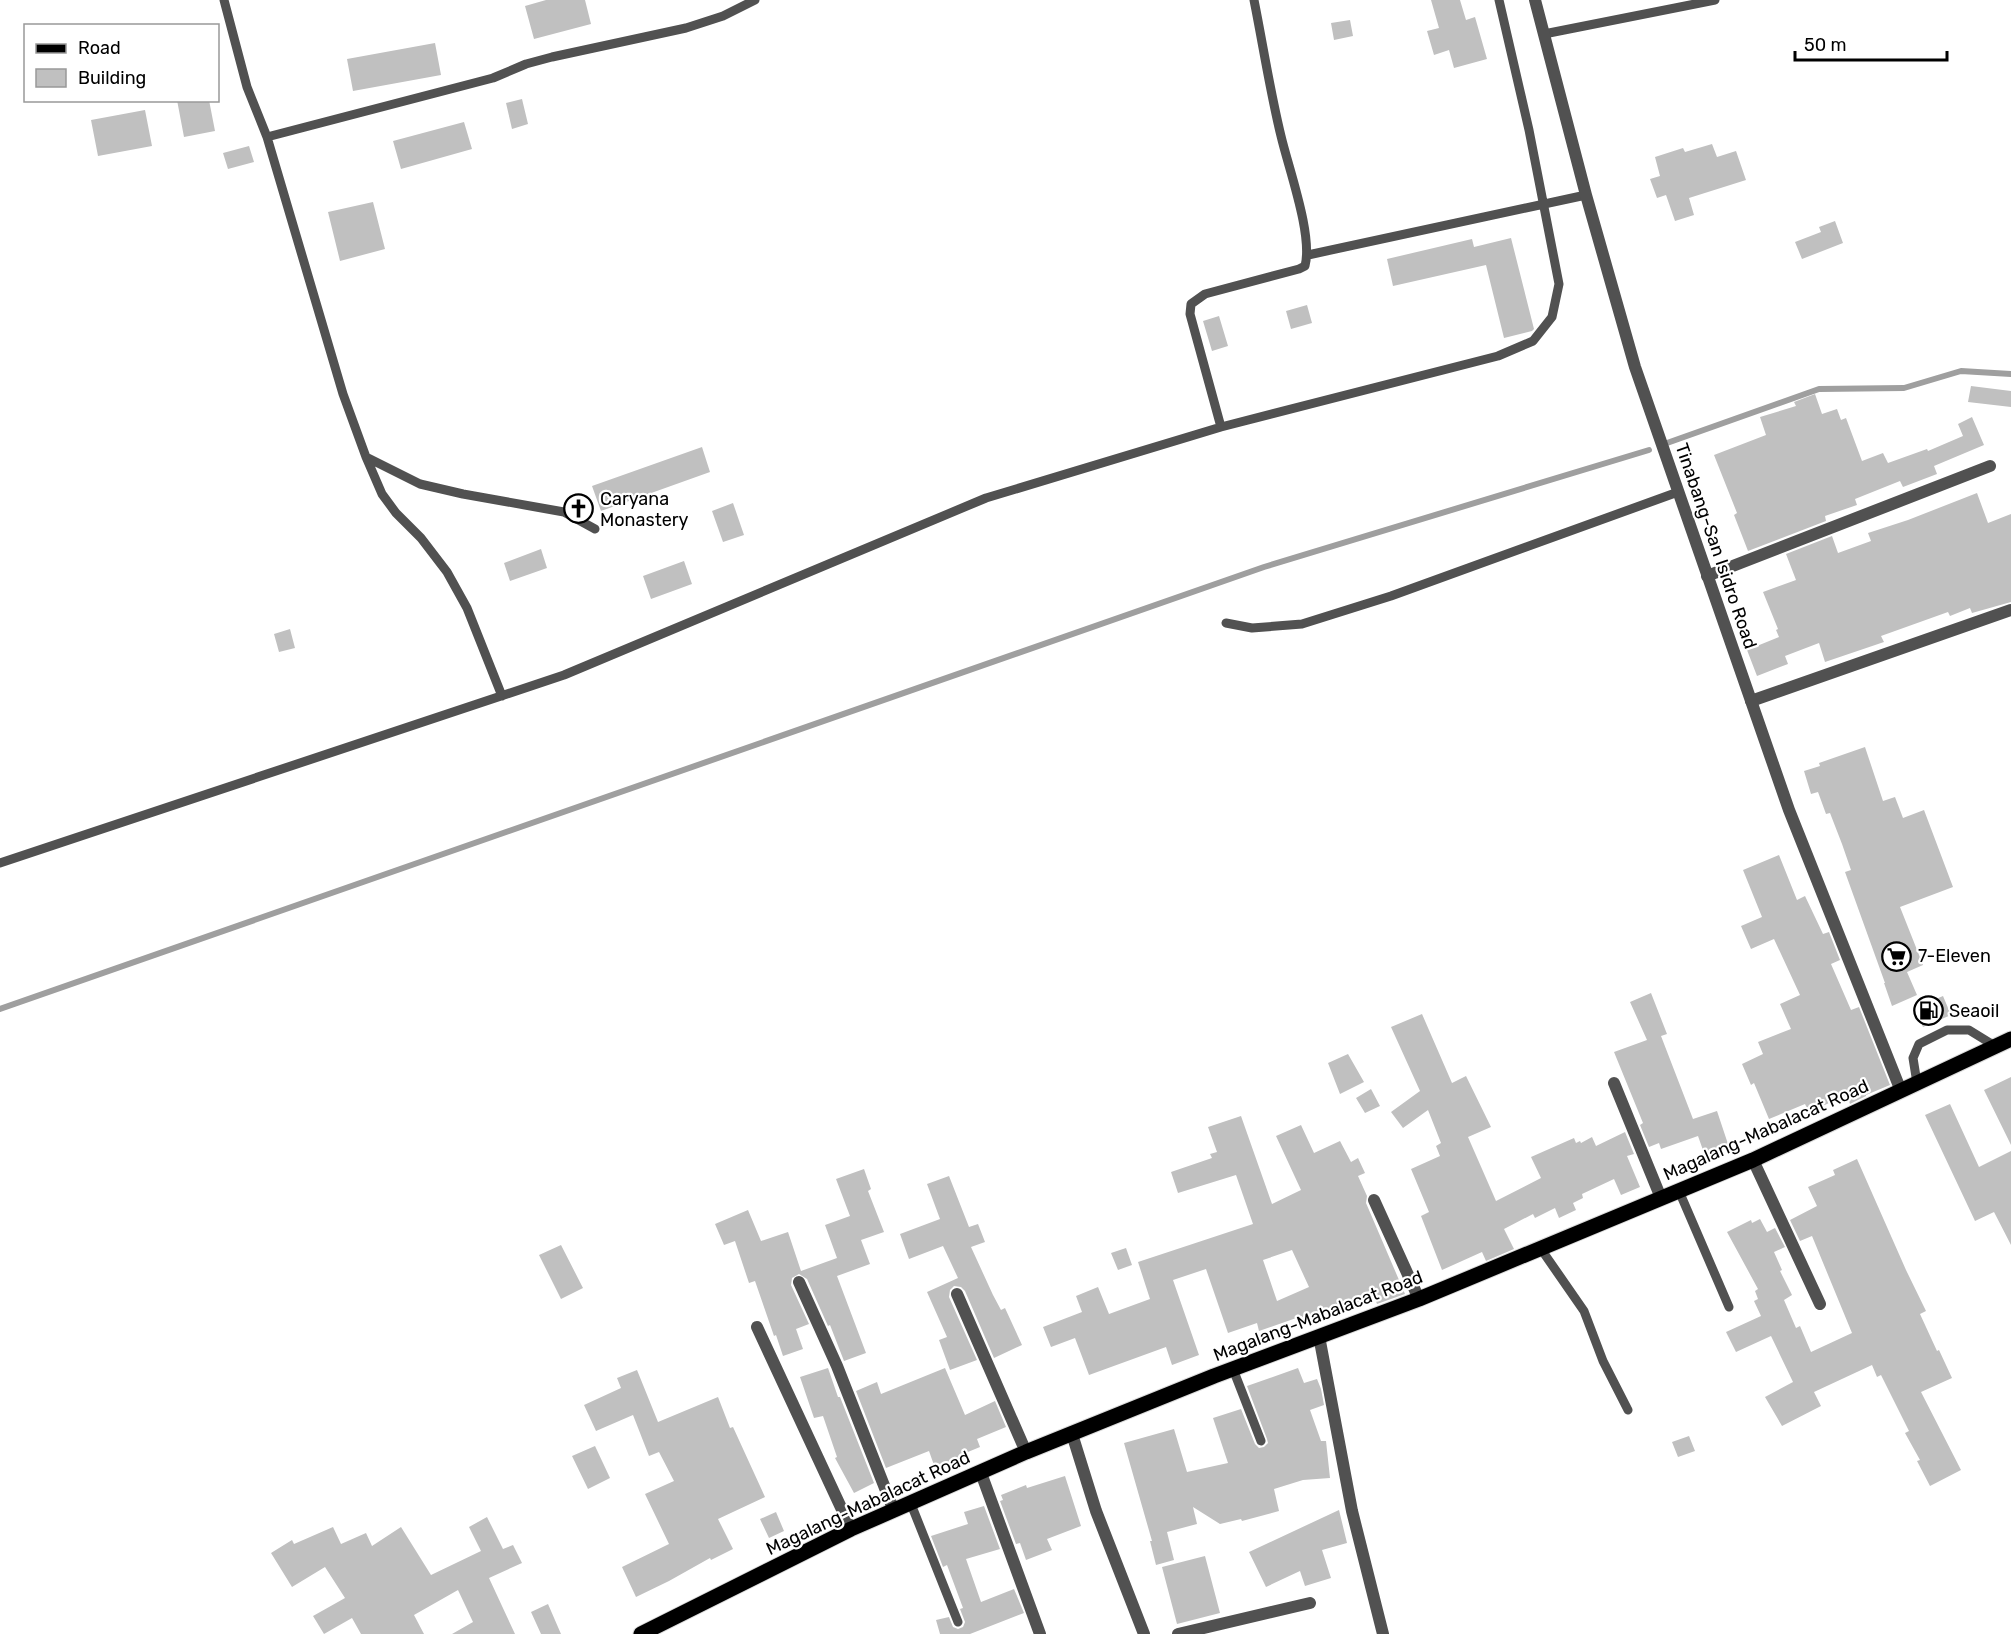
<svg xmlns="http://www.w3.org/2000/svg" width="2011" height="1634" font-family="Rubik,sans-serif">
  <rect width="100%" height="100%" fill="#fff"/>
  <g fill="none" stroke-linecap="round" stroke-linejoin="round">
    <path stroke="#9f9f9f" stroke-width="6" d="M1667 443 1819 389 1904 388 1961 371 2011 374
      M0 1009 1264 567 1649 450"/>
  </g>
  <path fill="#c0c0c0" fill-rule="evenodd" d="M546 0H585L591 24 534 39 525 6Z
    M1431 0H1460L1466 20 1475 17 1487 59 1454 68 1449 50 1434 55 1427 31 1439 28Z
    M1350 20 1353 36 1334 40 1331 23Z
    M435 43 441 75 353 91 347 59Z
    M522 99 528 124 512 129 506 103Z
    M177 100H209L215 131 184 137Z
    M145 110 152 146 98 156 91 120Z
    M464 122 472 149 401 169 393 141Z
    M1712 144 1717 157 1736 151 1746 180 1689 198 1694 215 1675 221 1666 195 1657 198 1650 179 1660 176 1655 157 1683 148 1685 152Z
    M249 146 254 162 228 169 223 153Z
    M373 202 385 249 340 261 328 212Z
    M1835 221 1843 243 1802 259 1795 242 1821 232 1819 227Z
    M1511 238 1534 329 1532 331 1504 338 1486 265 1393 286 1387 259 1472 239 1474 247Z
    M1307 305 1312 323 1291 329 1286 311Z
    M1219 316 1228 346 1212 351 1203 321Z
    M1971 386 2011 391V407L1968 402Z
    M1815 394 1822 414 1837 409 1841 420 1846 418 1862 461 1883 453 1888 463 1927 449 1928 451 1963 436 1958 424 1972 417 1984 445 1934 466 1937 474 1903 487 1900 481 1855 499 1857 505 1825 516 1826 521 1748 551 1734 515 1737 513 1714 455 1766 435 1760 417 1796 406 1794 402Z
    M702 447 710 472 601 511 592 486Z
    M1977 493 1988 523 2011 514V602L1972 613 1970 608 1950 616 1948 612 1881 636 1884 642 1825 662 1819 643 1785 656 1788 664 1757 676 1747 650 1779 637 1776 630 1778 629 1763 592 1796 580 1786 554 1832 536 1838 553 1871 541 1868 533 1908 520Z
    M733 503 744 535 723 542 712 511Z
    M541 549 547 568 510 581 504 563Z
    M684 561 692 584 651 599 643 576Z
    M290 629 295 648 279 652 274 634Z
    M1865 747 1883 801 1895 797 1903 818 1924 810 1953 887 1900 907 1923 965 1907 972 1917 995 1892 1006 1884 983H1885L1845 872 1851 870 1842 844 1830 813 1826 814 1818 792 1811 794 1804 771 1820 766 1819 763Z
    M1779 855 1797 900 1805 896 1823 934 1829 932 1840 960 1831 964 1851 1010 1859 1007 1890 1085 1866 1095V1096L1850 1104 1847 1095 1809 1112 1805 1104 1769 1119 1754 1083 1751 1085 1742 1064 1763 1054 1758 1042 1791 1029 1780 1004 1800 995 1774 939 1751 949 1741 926 1762 917 1743 870Z
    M1651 993 1667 1034 1661 1036 1693 1119 1717 1111 1728 1144 1704 1153 1698 1136 1661 1149 1659 1143 1649 1147 1640 1125 1643 1123 1614 1052 1647 1040 1630 1002Z
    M1943 996 1951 1015 1923 1027 1915 1008Z
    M1422 1014 1452 1083 1466 1076 1491 1127 1468 1137 1496 1201 1541 1178 1531 1157 1574 1138 1576 1143 1580 1141 1581 1143 1592 1137 1596 1146 1625 1132 1634 1154 1627 1156 1640 1187 1621 1195 1614 1179 1582 1194 1583 1198 1573 1203 1576 1210 1559 1218 1555 1208 1535 1218 1533 1214 1504 1229 1514 1249 1486 1261 1482 1252 1442 1270 1421 1216 1429 1212 1411 1169 1440 1156 1436 1146 1441 1143 1428 1110 1403 1128 1391 1112 1420 1091 1391 1027Z
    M1348 1054 1364 1082 1340 1094 1328 1063Z
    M2011 1077V1145L1984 1090Z
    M1371 1089 1380 1106 1365 1113 1356 1098Z
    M1950 1104 1979 1167 2011 1151V1245L1994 1212 1975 1221 1925 1115Z
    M1241 1116 1272 1204 1301 1190 1276 1136 1301 1125 1314 1153 1340 1141 1351 1162 1358 1158 1365 1173 1358 1176 1367 1196 1366 1203 1405 1294 1377 1304 1374 1296 1345 1307 1343 1304 1304 1321 1302 1316 1259 1331 1257 1323 1228 1333 1206 1269 1173 1280 1199 1355 1172 1365 1166 1347 1089 1375 1075 1338 1051 1347 1043 1327 1082 1312 1076 1296 1098 1287 1109 1314 1150 1299 1138 1262 1253 1224 1236 1175 1178 1193 1171 1172 1212 1158 1210 1154 1217 1152 1208 1127ZM1292 1250 1309 1287 1277 1301 1263 1260Z
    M1857 1159 1906 1270 1926 1311 1920 1314 1937 1351 1939 1350 1952 1378 1921 1392 1961 1470 1930 1486 1917 1461 1920 1460 1905 1433 1909 1431 1881 1375 1877 1377 1872 1365 1814 1392 1821 1406 1782 1426 1765 1397 1793 1382 1771 1336 1736 1352 1726 1332 1761 1316 1754 1301 1758 1299 1755 1291 1758 1289 1727 1232 1751 1220 1752 1223 1760 1219 1767 1232 1775 1228 1785 1247 1774 1252 1782 1270 1780 1271 1792 1295 1784 1300 1796 1328 1800 1326 1811 1352 1852 1333 1812 1236 1800 1241 1790 1220 1817 1206 1808 1187 1835 1175 1833 1170Z
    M864 1169 871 1189 868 1191 884 1232 861 1240 870 1264 837 1276 866 1353 844 1361 830 1325 828 1326 807 1279 799 1274 792 1278 791 1285 809 1324 796 1329 803 1349 783 1356 776 1335 774 1336 755 1281 749 1283 735 1241 724 1245 715 1224 748 1210 761 1241 788 1232 801 1271 837 1258 825 1225 850 1216 836 1179Z
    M949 1176 969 1227 978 1224 985 1242 971 1247 993 1295 1001 1310 1005 1308 1022 1345 994 1358 965 1291 961 1287 954 1286 950 1290 949 1297 977 1360 950 1370 939 1340 947 1337 927 1292 958 1278 943 1246 909 1259 900 1234 940 1219 927 1184Z
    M561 1245 583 1288 561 1299 539 1255Z
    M1126 1248 1132 1265 1118 1270 1111 1253Z
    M828 1368 838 1397H840L874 1483 854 1493 835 1458 837 1457 823 1416 814 1418 800 1377Z
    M945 1368 965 1415 995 1401 1006 1427 977 1439 980 1447 963 1454 965 1457 935 1468 929 1451 886 1468 856 1391 877 1382 881 1394Z
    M1298 1368 1304 1383 1317 1379 1321 1389 1324 1405 1310 1410 1321 1441H1326L1330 1478 1303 1480 1274 1489 1279 1511 1242 1521 1241 1519 1220 1524 1193 1507 1197 1524 1167 1532 1174 1560 1156 1565 1150 1541H1152L1124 1443 1174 1429 1187 1472 1228 1463 1213 1418 1241 1409 1255 1444 1259 1448 1264 1447 1268 1443 1267 1439 1247 1386Z
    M637 1370 658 1422 718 1397 730 1428 733 1427 765 1497 718 1519 733 1549 711 1560 710 1558 669 1581 636 1597 622 1567 669 1544 645 1494 674 1481 659 1452 649 1456 633 1415 596 1431 584 1405 621 1388 617 1378Z
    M1689 1436 1695 1451 1678 1457 1672 1442Z
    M595 1446 610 1478 588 1489 572 1456Z
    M1065 1476 1081 1526 1047 1539 1052 1550 1026 1560 1020 1543 1016 1544 1000 1501 1003 1500 1001 1495 1026 1485 1027 1488Z
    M984 1506 1000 1549 966 1559 981 1602 1014 1589 1024 1613 970 1634H940L936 1620 949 1617 953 1627 958 1629 963 1627 965 1622 960 1609 963 1608 947 1565 943 1567 931 1536 968 1524 964 1512Z
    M1339 1510 1347 1543 1322 1550 1331 1578 1305 1586 1300 1571 1266 1587 1249 1552Z
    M776 1512 784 1531 769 1538 760 1519Z
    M487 1517 503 1549 513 1545 522 1563 489 1578 515 1634H452L473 1622 458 1590 414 1615 424 1634H361L352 1618 324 1634 313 1616 345 1598 325 1567 292 1587 271 1553 292 1540 294 1544 333 1527 341 1544 366 1533 372 1546 401 1527 431 1575 481 1551 469 1527Z
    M1205 1556 1220 1613 1177 1624 1162 1567Z
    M548 1604 561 1634H541L531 1612Z"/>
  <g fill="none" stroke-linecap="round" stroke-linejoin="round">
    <defs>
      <path id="primary" d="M641 1634 851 1529 1026 1452 1214 1376 1419 1299 1753 1160 2011 1039"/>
    </defs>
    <use href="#primary" stroke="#dbdbdb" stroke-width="17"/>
    <path stroke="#515151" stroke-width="9" d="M224 0 247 87 267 137
      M1544 34 1715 0
      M1308 255 1586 195
      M1221 427 1190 314 1191 304 1205 294 1299 269 1305 266C1313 235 1289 170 1281 136 1270 91 1263 45 1254 0
      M366 457 420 484 463 494 564 512 595 529
      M1226 623 1252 628 1302 624 1391 596 1678 492
      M502 696 467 608 447 572 421 538 396 513 382 494 366 457 343 394 267 137 493 78 526 64 552 57 686 28 723 16 755 0
      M0 863 564 675 986 498 1221 427 1498 356 1533 341 1552 317 1559 284 1529 130 1499 0
      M1917 1083 1913 1058 1919 1044 1947 1030H1969L1995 1046
      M1679 1191 1729 1307
      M1541 1249 1584 1311 1603 1361 1628 1410
      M1233 1369 1261 1441
      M911 1504 958 1622"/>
    <path stroke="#515151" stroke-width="12" d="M1707 576 1990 466
      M1751 701 2011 610
      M1614 1083 1661 1198
      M1753 1160 1820 1304
      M1374 1200 1419 1299
      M799 1282 837 1366 894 1511
      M957 1294 1026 1452
      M757 1327 851 1529
      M1319 1336 1352 1511 1383 1634
      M1072 1434 1096 1511 1144 1634
      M981 1473 1040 1634
      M1178 1634 1310 1603"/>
    <path stroke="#515151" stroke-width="12" d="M1535 0 1586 195 1635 367 1789 810 1901 1091"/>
    <use href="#primary" stroke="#000" stroke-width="15"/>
  </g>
  <defs>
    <symbol id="church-ring" viewBox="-11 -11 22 22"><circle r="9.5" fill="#fff" stroke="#000" stroke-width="1.5"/><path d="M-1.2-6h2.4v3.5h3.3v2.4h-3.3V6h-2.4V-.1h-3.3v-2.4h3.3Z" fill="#000"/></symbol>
    <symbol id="supermarket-ring" viewBox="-11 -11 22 22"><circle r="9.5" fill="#fff" stroke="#000" stroke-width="1.5"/><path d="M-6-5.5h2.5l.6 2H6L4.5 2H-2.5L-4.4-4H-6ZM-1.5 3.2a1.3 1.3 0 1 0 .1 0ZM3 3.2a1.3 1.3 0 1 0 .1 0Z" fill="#000"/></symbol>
    <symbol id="fuel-ring" viewBox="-11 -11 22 22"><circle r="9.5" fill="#fff" stroke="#000" stroke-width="1.5"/><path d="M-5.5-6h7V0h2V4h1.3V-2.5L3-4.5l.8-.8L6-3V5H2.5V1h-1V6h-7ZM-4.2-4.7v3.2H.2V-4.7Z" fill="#000"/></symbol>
  </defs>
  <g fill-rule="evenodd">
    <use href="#church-ring" x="562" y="492" width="33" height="33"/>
    <use href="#supermarket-ring" x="1880" y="940" width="33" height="33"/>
    <use href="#fuel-ring" x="1912" y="994" width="33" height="33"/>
  </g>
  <g text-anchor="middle" stroke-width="4.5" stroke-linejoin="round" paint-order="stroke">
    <g font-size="18" fill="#000" stroke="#fff" text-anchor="start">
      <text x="600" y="505">Caryana<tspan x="600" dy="21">Monastery</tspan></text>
      <text x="1918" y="962">7-Eleven</text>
      <text x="1949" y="1017">Seaoil</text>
    </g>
    <g font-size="18" fill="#000" stroke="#fff">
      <text transform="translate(1716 546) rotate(71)" y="6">Tinabang-San Isidro Road</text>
      <text transform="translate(1766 1130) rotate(-24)" y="6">Magalang-Mabalacat Road</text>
      <text transform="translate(1318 1316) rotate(-21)" y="6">Magalang-Mabalacat Road</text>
      <text transform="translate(868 1503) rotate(-25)" y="6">Magalang-Mabalacat Road</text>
    </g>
  </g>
  <rect x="24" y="24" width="195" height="78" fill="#ffffff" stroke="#999999" stroke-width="1.5"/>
  <rect x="36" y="44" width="30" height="9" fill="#000000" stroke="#999999" stroke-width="1.5"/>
  <text x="78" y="54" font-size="18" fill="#000000">Road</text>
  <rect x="36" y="69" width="30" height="18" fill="#c0c0c0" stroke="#999999" stroke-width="1.5"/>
  <text x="78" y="84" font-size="18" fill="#000000">Building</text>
  <path d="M1795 51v9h152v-9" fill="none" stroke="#000000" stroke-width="3"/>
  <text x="1804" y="51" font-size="18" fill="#000000" stroke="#ffffff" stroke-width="4.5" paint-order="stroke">50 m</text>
</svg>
